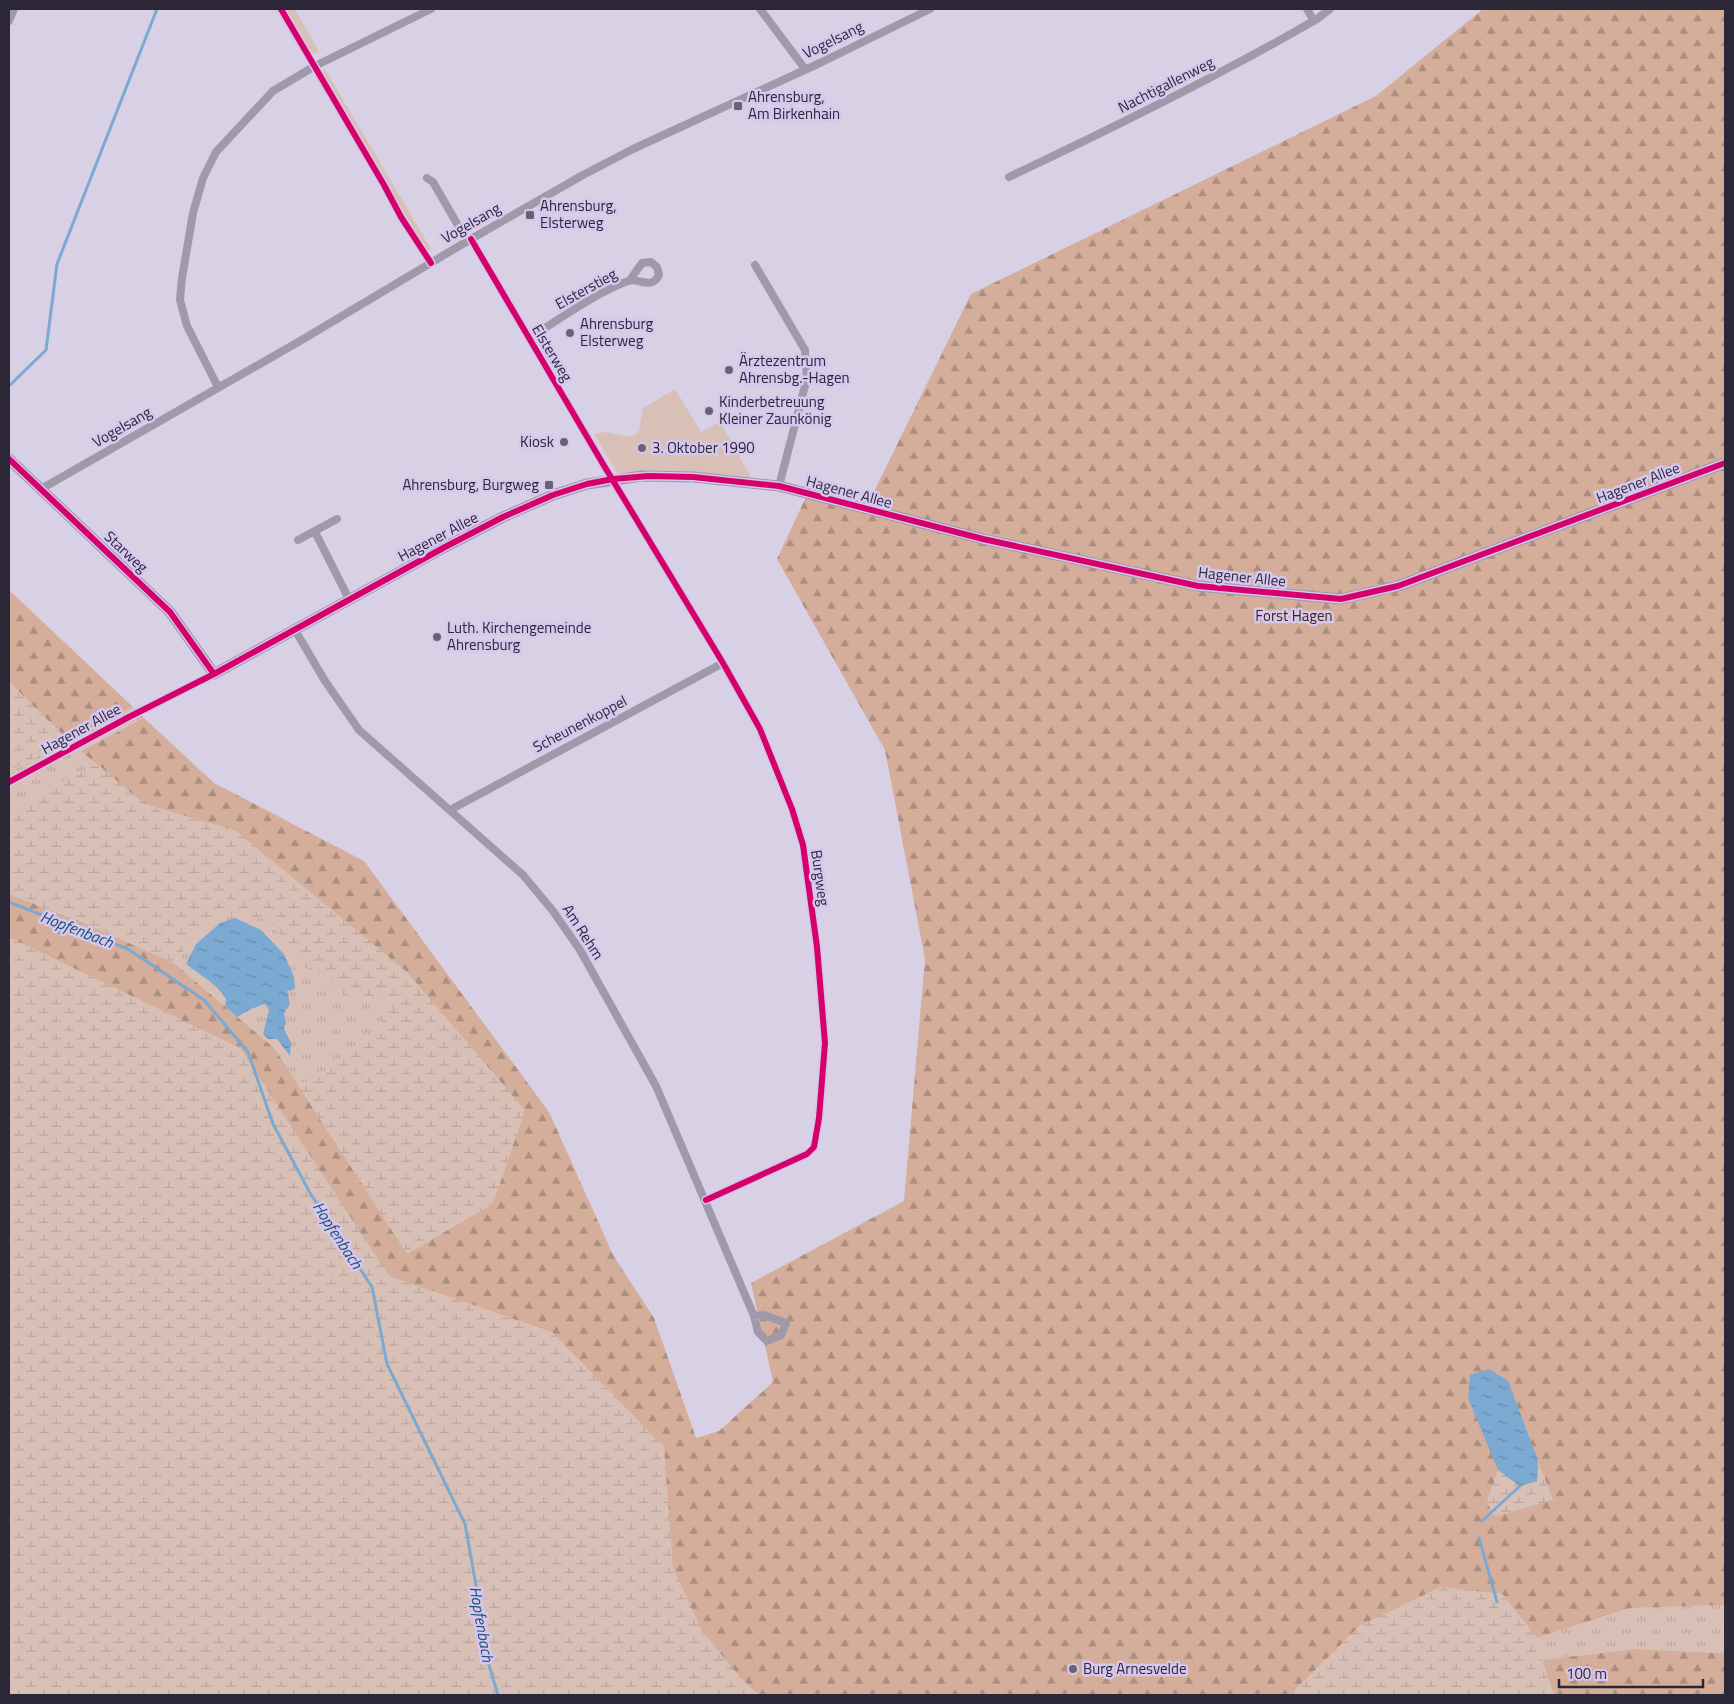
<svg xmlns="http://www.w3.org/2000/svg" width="1734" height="1704" font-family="'Titillium Web',sans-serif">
  <defs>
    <pattern id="grass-tufts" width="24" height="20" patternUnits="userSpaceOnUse" patternTransform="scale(1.25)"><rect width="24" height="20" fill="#d9c0b7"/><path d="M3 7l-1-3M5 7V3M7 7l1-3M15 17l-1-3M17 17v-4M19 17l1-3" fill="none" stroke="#baa59e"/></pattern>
    <pattern id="forest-firs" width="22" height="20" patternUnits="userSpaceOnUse" patternTransform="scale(1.25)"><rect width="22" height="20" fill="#d4ae9a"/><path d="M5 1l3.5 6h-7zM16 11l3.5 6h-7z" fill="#ac8e7e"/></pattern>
    <pattern id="wetland-marsh" width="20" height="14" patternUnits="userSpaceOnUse" patternTransform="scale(1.25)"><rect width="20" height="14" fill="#d9c0b7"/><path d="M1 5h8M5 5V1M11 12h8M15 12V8" fill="none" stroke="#baa59e"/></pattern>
    <pattern id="water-ripples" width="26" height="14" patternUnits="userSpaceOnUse" patternTransform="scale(1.25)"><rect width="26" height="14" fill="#7ba9d1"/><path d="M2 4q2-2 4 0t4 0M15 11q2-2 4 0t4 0" fill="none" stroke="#658aaa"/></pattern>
  </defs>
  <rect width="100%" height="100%" fill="#d8d0e5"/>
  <path fill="url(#grass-tufts)" d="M133 707 144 718 82 750 97 764 9 810V771Z
    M228 914 268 919 302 966 326 978 347 998 389 995 396 1004 368 1036 319 1077 298 1085 275 1049 237 1017 251 1009 265 1004 269 1010 277 1039 290 1055 291 1043 283 1029 286 1022 284 1013 287 991 284 954 261 930 220 923 196 944 187 964C201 976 216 983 226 999L225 1006 174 963 206 923Z
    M1725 1605V1651L1721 1653 1635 1649 1542 1660 1537 1638 1630 1608Z"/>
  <path fill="url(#forest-firs)" d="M1483 9H1725V1605L1630 1608 1537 1638 1502 1594 1361 1625 1290 1695H9V894L82 922 174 963 275 1049 407 1253 524 1110 236 831 144 804 81 751 144 718 214 783 364 861 549 1112 613 1255 654 1318 696 1438 719 1431 773 1382 751 1283 904 1201 925 959 885 750 777 559 806 497 864 512 971 294 1376 96Z
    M9 590 133 707 68 740 9 682Z
    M1635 1649 1721 1653 1725 1651V1695H1554L1542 1660Z"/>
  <path fill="url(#wetland-marsh)" d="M9 682 68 740 9 771Z
    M97 764 144 804 236 831 406 971 525 1110 493 1204 407 1254 298 1085 319 1077 368 1036 396 1004 389 995 347 998 326 978 302 966 268 919 229 914 206 923 174 963 82 922 9 894V810Z
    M9 937 240 1048 389 1276 552 1332 664 1447 673 1568 702 1631 740 1677 759 1695H9Z
    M1538 1460 1553 1500 1493 1517 1487 1501 1498 1470 1520 1486 1537 1481Z
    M1441 1587 1502 1594 1537 1638 1542 1660 1554 1695H1290L1361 1625Z"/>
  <path fill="#d9c0b7" d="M275 9H295L319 51 305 58Z
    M325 69 431 249 421 255 314 75Z
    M675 389 701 432 720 422 752 479 641 472 617 473 594 434 606 432 631 437 639 431 643 408Z"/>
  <path fill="url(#water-ripples)" d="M235 918 261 930 284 954 294 977 295 989 287 991 290 1004 284 1013 286 1022 284 1029 291 1043 290 1056 277 1039H268L263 1034 269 1010 265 1004 251 1009 237 1017 225 1006 226 999C216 983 201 976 186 964L196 944 220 923Z
    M1489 1369 1508 1381 1538 1460 1537 1481 1520 1486 1498 1470 1468 1398 1470 1375Z"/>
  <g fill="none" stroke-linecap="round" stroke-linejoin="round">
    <path stroke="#7ba9d1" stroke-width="3" d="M9 386 46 350 57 264 157 9
      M9 902 128 949 204 1000 248 1052 273 1124 310 1193 372 1287 387 1364 465 1524 482 1619 488 1662 498 1695
      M1482 1521 1520 1486
      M1479 1538 1497 1602"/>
    <path stroke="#9f99aa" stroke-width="8" d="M760 9 805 69
      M1307 9 1314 21
      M9 21 14 9
      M1009 177C1113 128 1217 77 1317 19L1330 9
      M427 178 433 182 467 241
      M471 239 603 464 723 663 760 729 792 809 803 845 817 947 825 1043 819 1118 814 1147 807 1154 706 1200
      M755 265 805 350 807 378 779 486
      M529 338C559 320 595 293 628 281 639 277 651 291 659 275L657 267 651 262 642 263 630 280
      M218 387 187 326 180 300 182 278 193 213 203 178 216 152 273 91 315 66 431 9
      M41 489 300 341 471 239 583 175 633 149 822 62 930 9
      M315 532 349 599
      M298 540 337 519
      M295 630 325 681 359 730 523 875 553 911 580 950 656 1086 754 1316 758 1332 767 1341 781 1335 786 1323 764 1315 754 1316
      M9 782 127 718 214 674
      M450 810 723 663"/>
    <path stroke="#9f97ab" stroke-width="11" d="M9 459 170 612 214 674 445 547 503 517 553 495 587 484 642 476 693 477 779 486 983 539 1198 586 1341 599 1398 586 1725 463"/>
    <defs>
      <path id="cycleway" d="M281 9 384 185 401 217 431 263
        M471 239 603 464 723 663 760 729 792 809 803 845 817 947 825 1043 819 1118 814 1147 807 1154 706 1200
        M9 459 170 612 214 674
        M9 782 127 718 214 674 445 547 503 517 553 495 587 484 613 479 649 476 693 477 779 486 983 539 1198 586 1341 599 1398 586 1725 463"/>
    </defs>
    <use href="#cycleway" stroke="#d5c7ee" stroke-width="9"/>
    <use href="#cycleway" stroke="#d6006c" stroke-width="6"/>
  </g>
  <g fill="#686273" stroke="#d5c7ee" stroke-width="2">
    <rect x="733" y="101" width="10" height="10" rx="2.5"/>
    <rect x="525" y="210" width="10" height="10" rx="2.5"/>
    <circle cx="570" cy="333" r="5"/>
    <circle cx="729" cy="370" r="5"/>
    <circle cx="709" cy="411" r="5"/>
    <circle cx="564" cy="442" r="5"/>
    <circle cx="642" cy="448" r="5"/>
    <rect x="544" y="480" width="10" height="10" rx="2.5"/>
    <circle cx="437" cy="637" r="5"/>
    <circle cx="1073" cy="1669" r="5"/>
  </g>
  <g text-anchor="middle" stroke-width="5" stroke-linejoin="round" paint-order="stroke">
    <g font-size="15" fill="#2c2736" stroke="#d5c7ee">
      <text transform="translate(833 40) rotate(-26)" y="5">Vogelsang</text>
      <text transform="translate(1166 85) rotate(-27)" y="5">Nachtigallenweg</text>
      <text transform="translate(471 223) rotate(-30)" y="5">Vogelsang</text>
      <text transform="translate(586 289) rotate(-29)" y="5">Elsterstieg</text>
      <text transform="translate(552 353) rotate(59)" y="5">Elsterweg</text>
      <text transform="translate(122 427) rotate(-30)" y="5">Vogelsang</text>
      <text transform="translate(1638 483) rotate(-21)" y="5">Hagener Allee</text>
      <text transform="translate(849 492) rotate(15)" y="5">Hagener Allee</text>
      <text transform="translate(438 537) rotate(-28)" y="5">Hagener Allee</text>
      <text transform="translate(126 552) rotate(43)" y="5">Starweg</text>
      <text transform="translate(1242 577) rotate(6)" y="5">Hagener Allee</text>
      <text transform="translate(580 724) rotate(-28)" y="5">Scheunenkoppel</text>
      <text transform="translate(81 729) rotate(-29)" y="5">Hagener Allee</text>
      <text transform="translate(820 878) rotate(82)" y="5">Burgweg</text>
      <text transform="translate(583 932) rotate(57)" y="5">Am Rehm</text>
    </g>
    <g font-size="15" fill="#2c2736" stroke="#d5c7ee" text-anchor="start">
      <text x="748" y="102">Ahrensburg,<tspan x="748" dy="17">Am Birkenhain</tspan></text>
      <text x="540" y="211">Ahrensburg,<tspan x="540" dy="17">Elsterweg</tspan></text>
      <text x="580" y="329">Ahrensburg<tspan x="580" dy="17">Elsterweg</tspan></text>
      <text x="739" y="366">Ärztezentrum<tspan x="739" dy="17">Ahrensbg.-Hagen</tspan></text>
      <text x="719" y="407">Kinderbetreuung<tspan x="719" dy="17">Kleiner Zaunkönig</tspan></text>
      <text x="554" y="447" text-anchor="end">Kiosk</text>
      <text x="652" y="453">3. Oktober 1990</text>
      <text x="539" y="490" text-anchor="end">Ahrensburg, Burgweg</text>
      <text x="447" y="633">Luth. Kirchengemeinde<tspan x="447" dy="17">Ahrensburg</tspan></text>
      <text x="1083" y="1674">Burg Arnesvelde</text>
    </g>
    <g font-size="15" fill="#40270f" stroke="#d5c7ee">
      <text x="1294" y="621">Forst Hagen</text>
    </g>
    <g font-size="16" font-style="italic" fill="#1b4f72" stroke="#d5c7ee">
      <text transform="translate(77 929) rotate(21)" y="6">Hopfenbach</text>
      <text transform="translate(338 1235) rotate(57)" y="6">Hopfenbach</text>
      <text transform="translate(482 1624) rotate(80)" y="6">Hopfenbach</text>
    </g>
  </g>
  <rect width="1734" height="1704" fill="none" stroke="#2c2736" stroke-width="20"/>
  <path d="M1559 1679v8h144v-8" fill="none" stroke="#2c2736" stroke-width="2.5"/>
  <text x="1566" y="1679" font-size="15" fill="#2c2736" stroke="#d5c7ee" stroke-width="4" paint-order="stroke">100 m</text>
</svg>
